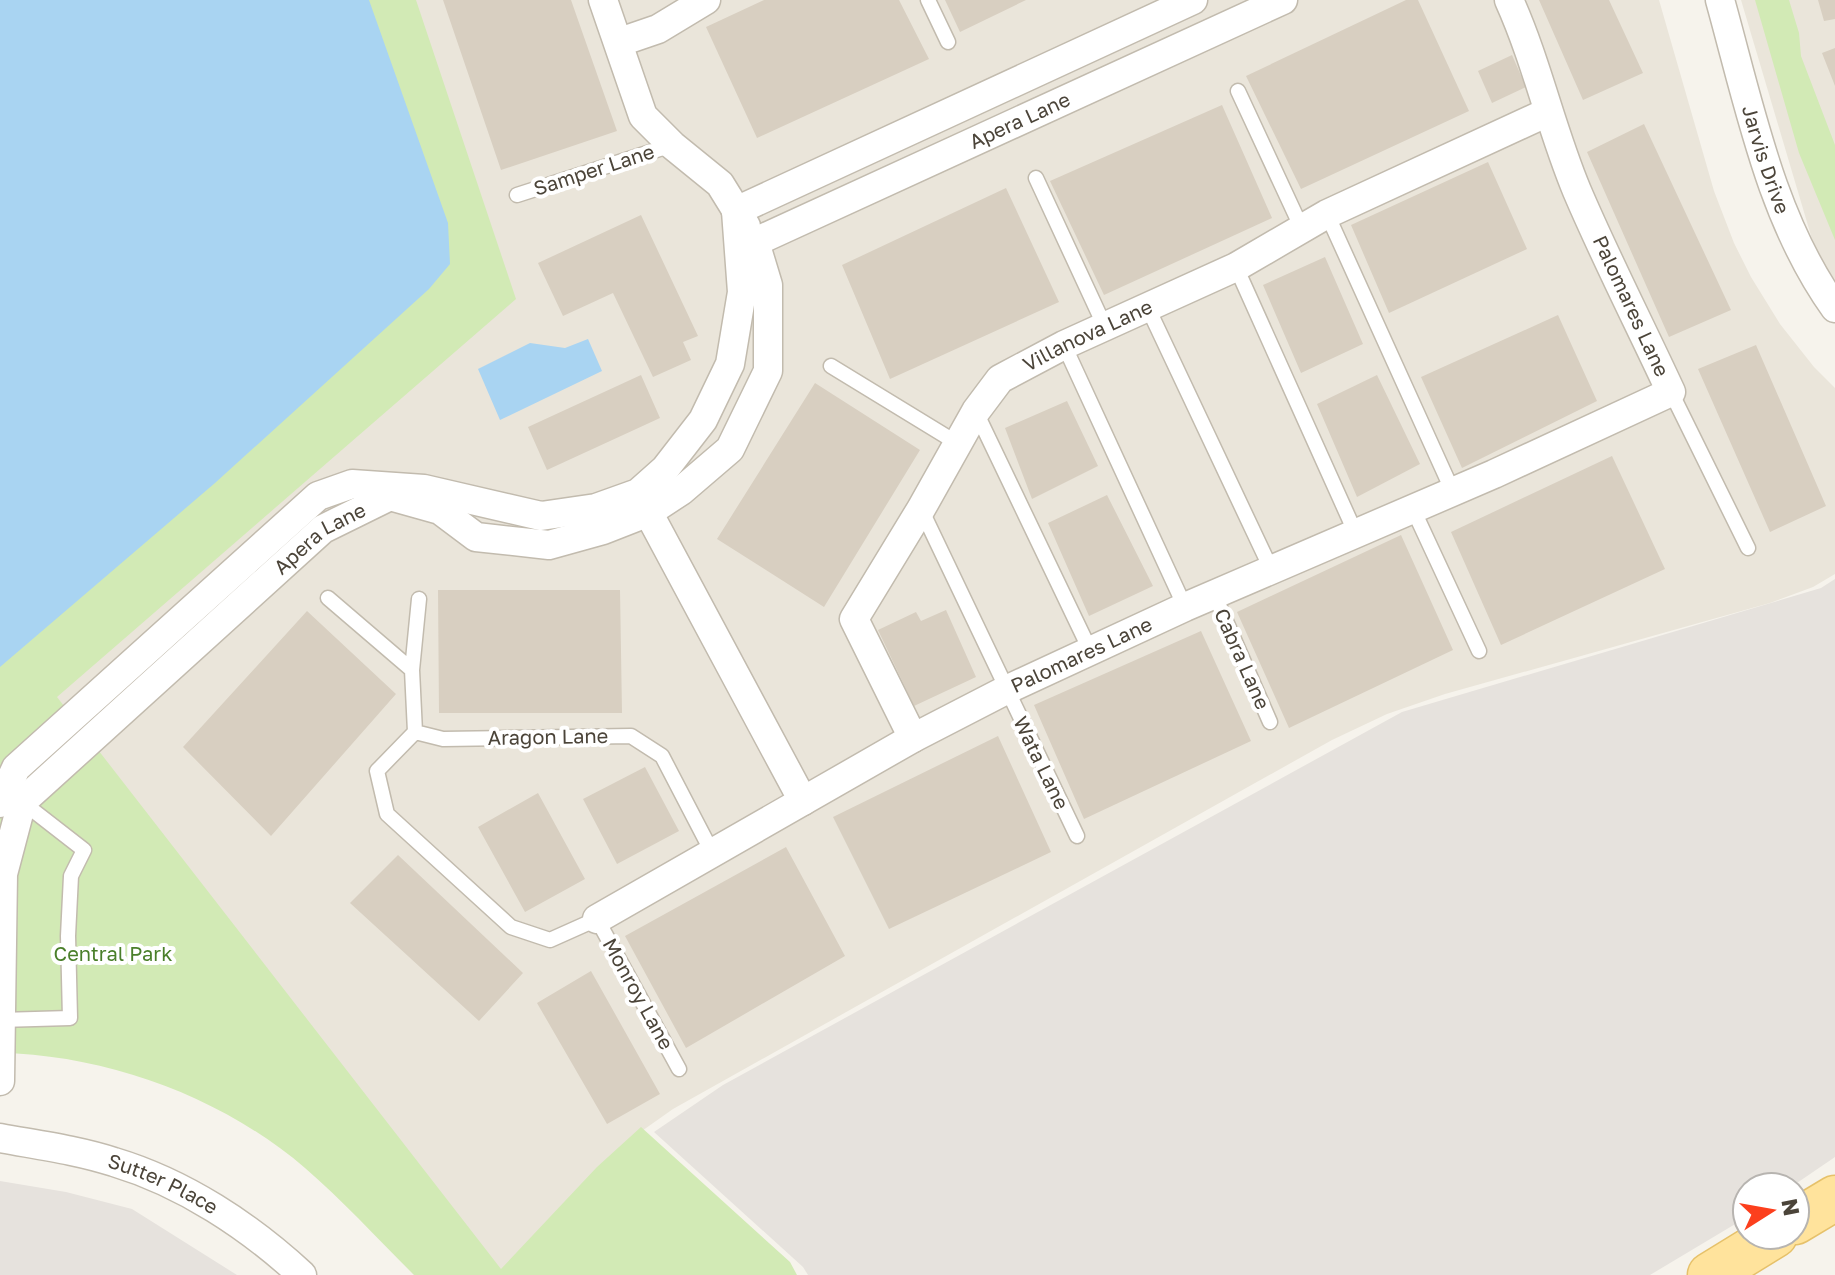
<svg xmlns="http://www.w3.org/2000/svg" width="1835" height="1275" font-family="'Golos Text',sans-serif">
  <rect width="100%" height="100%" fill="#f6f3ec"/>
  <path fill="#eae5da" d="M400 0H1659L1714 191 1734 243 1751 277 1780 324 1814 367 1835 388V574L1813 587 1770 603 1445 694 1387 714 1332 740 673 1109 639 1133 500 1275 50 697Z
    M1741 0H1835V287L1823 276Z"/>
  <path fill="#e6e2dd" d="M1835 579V1157L1791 1187H1747V1217L1650 1275H808L803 1267 654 1132 723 1085 1402 712 1821 588Z
    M0 1181 66 1192 132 1209 237 1275H0Z"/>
  <path fill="#d2eab5" d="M0 0H416L516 299 57 697 501 1269 597 1167 641 1127 790 1262 797 1275H414C378 1239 343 1201 305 1168 222 1097 108 1055 0 1053Z
    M1755 0H1789L1799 33 1801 56 1835 145V240L1799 153Z"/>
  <path fill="#a9d4f2" d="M0 0H369L448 223 450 264 429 289 215 483 0 667Z
    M588 339 602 371 500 420 478 369 530 343 565 348Z"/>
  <path fill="#d8cfc1" d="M443 0H571L617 131 501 170Z
    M764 0H899L929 59 757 138 706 27Z
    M945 0H1026L960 32Z
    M1406 0H1418L1469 111 1301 189 1246 76Z
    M1539 0H1609L1643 73 1583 100Z
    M1818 0H1835V19L1824 21Z
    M1835 48V86L1822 53Z
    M1512 55 1526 87 1492 103 1478 71Z
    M1222 105 1272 218 1104 295 1050 181Z
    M1644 124 1731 310 1669 337 1587 152Z
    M1488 162 1527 249 1389 313 1351 225Z
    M1006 188 1059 302 890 379 842 265Z
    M641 215 698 336 683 342 691 360 653 377 613 293 563 316 538 263Z
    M1325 257 1363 344 1301 373 1263 285Z
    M1558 315 1597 401 1462 468 1421 377Z
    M1756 345 1826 506 1770 532 1698 369Z
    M641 375 660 418 547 470 528 427Z
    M1377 375 1420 464 1357 497 1317 404Z
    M815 383 920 450 824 607 717 539Z
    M1067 401 1098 466 1032 499 1005 428Z
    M1612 456 1665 569 1501 645 1451 532Z
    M1107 495 1153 586 1089 616 1048 523Z
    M1401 535 1453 650 1289 728 1237 612Z
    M438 590H620L622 713H439Z
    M946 610 976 677 914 706 878 630 916 612 921 621Z
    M307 611 396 694 271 836 183 747Z
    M1201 631 1251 741 1084 819 1034 705Z
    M998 736 1051 852 889 929 833 817Z
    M645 767 679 831 617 864 583 799Z
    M538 793 585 879 525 912 478 827Z
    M786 847 845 956 686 1048 625 936Z
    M398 855 523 973 479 1021 350 903Z
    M591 971 660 1094 607 1124 537 1003Z"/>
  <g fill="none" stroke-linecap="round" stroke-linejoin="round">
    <defs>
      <path id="lane" d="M928 0 948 42
        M1238 91 1303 231
        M1036 178 1105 327
        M517 195 672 145
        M1327 214 1453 492
        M1236 267 1356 534
        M1148 308 1272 571
        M1064 345 1185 607
        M831 366 957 443
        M1671 392 1748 548
        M976 412 1090 650
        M921 509 1077 836
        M1413 509 1479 651
        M1215 596 1270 722
        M328 598 412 670
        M415 732 412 670 419 599
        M0 1020 70 1018 68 936 71 876 84 850 21 801
        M679 1069 597 919 550 940 511 927 387 814 377 771 415 732 443 739 631 736 662 756 713 854"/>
      <g id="street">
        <path d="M603 0 643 116 672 145 720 184 746 226"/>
        <path id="s1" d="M1720 0C1749 104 1771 219 1835 308"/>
        <path d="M620 42 658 29 706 0"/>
        <path d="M736 211 1193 0"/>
        <path d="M640 497 803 801"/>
        <path id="s2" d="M913 738 854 619 921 509 976 411 1000 379 1064 345 1236 267 1327 214 1548 112"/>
        <path d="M0 803 16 768 318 496 352 484 424 489 541 516 596 508 638 493 665 469 703 420 730 364 742 292 736 211"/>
        <path id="s3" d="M597 919 913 738 1006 690 1185 607 1494 474 1671 392C1640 325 1606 259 1577 191 1551 129 1537 62 1509 0"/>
        <path id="s4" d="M0 1081 3 874 22 802 323 529 390 496 440 510 476 537 549 545 603 530 649 512 681 491 730 449 768 371V285L755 242 1283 0"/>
        <path id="s5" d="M0 1138C38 1145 77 1150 114 1162 184 1183 249 1226 302 1275"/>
      </g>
      <path id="primary" d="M1795 1222 1835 1198
        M1710 1275 1775 1235"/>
    </defs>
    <use href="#lane" stroke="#c2bbae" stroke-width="17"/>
    <use href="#street" stroke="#c2bbae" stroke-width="31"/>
    <use href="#primary" stroke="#e6c16a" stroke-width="47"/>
    <use href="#lane" stroke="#fff" stroke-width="14"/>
    <use href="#street" stroke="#fff" stroke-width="28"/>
    <use href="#primary" stroke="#ffe39c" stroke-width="44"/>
  </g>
  <g text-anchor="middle" stroke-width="8" stroke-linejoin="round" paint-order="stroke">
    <g font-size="20" fill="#4b4439" stroke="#fff">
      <text dy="7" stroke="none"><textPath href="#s4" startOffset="1650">Apera Lane</textPath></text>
      <text dy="7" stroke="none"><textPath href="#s1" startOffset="166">Jarvis Drive</textPath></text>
      <text transform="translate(594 170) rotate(-18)" y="7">Samper Lane</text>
      <text transform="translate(1631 306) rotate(65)" y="7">Palomares Lane</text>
      <text dy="7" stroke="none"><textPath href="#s2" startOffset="512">Villanova Lane</textPath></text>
      <text dy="7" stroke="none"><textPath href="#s4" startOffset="680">Apera Lane</textPath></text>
      <text dy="7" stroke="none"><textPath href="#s3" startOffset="552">Palomares Lane</textPath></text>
      <text transform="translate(1242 659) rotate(66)" y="7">Cabra Lane</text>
      <text transform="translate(548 737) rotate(-1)" y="7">Aragon Lane</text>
      <text transform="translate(1041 763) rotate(64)" y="7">Wata Lane</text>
      <text transform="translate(638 994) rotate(61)" y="7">Monroy Lane</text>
      <text dy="7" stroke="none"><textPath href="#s5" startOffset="170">Sutter Place</textPath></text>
    </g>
    <g font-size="20" fill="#4a7f2a" stroke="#fff">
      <text x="113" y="961">Central Park</text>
    </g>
  </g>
  <g transform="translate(1771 1211) rotate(79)"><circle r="38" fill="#ffffff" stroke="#b7b4b0" stroke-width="2"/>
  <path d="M0-6L14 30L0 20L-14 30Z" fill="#fc3f1d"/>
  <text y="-12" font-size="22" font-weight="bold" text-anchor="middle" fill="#4b4439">N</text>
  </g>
</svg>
